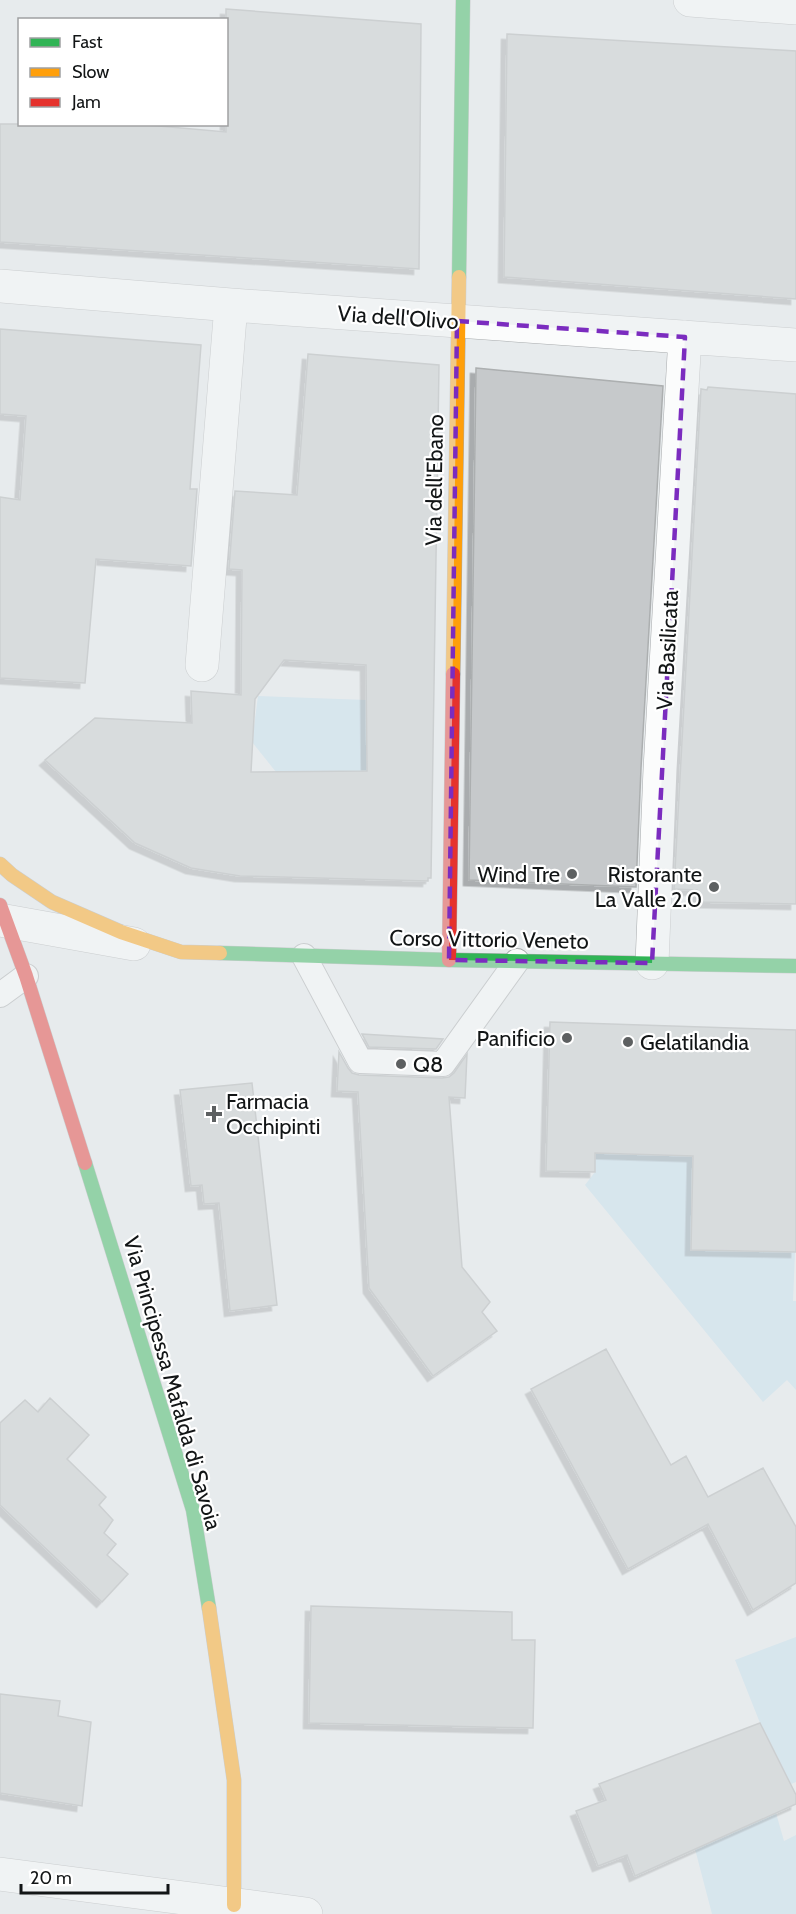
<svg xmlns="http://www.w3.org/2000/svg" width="796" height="1914" font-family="Cabin,sans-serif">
  <defs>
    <filter id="shadow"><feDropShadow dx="-5.5" dy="5.5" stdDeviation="0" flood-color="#0004"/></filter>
  </defs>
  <rect width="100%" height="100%" fill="#e7ebed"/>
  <path fill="#c4dfee" d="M258 696 367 700 368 771 276 772 252 742Z
    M595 1131 642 1154 692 1156 691 1250 795 1252 793 1301H796V1390L787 1380 763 1402 585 1185 595 1172Z
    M796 1637V1782L774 1791 784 1772 760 1723 735 1660Z
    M776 1813 784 1841 796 1835V1914H712L695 1849Z"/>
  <path fill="#c6c9cb" stroke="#acafb0" stroke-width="1.5" fill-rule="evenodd" filter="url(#shadow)" d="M226 9 421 24 419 269 0 242V124H136L226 132Z
    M507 34 796 51V299L504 277Z
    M0 329 201 345 190 489H197L191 566 96 559 85 683 0 678V497L20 500 26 416 0 414Z
    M308 354 439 365 431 878H428V881L240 876 191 868 135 843 45 760 95 718 192 723 191 691 241 695 242 570 229 569 235 491 297 495ZM284 660 366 665 367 771 251 772 255 699Z
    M476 368 663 386 641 768 636 887 469 880Z
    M708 387 796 394V904L697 902V890L674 889 701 389 707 390Z
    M550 1022 796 1030V1252L691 1250 693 1156 595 1153V1172L546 1171Z
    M362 1034 443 1039 436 1049 369 1047Z
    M339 1052 348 1068 352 1073 359 1075 442 1078 449 1077 454 1073 467 1054 465 1098 449 1097 462 1267 490 1302 482 1312 497 1331 433 1376 369 1288 358 1092 337 1091Z
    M252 1083 277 1305 230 1311 219 1203 204 1204 202 1185 191 1186 180 1090Z
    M606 1349 671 1465 686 1456 708 1497 763 1468 796 1527V1583L753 1610 708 1524 628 1569 531 1389Z
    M50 1398 89 1435 67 1459 106 1497 99 1505 113 1520 104 1533 116 1544 107 1555 128 1574 102 1602 0 1505V1423L25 1400 38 1412Z
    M311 1606 512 1612V1640H535L533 1728 309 1723Z
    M0 1694 60 1701 58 1716 91 1722 82 1806 0 1793Z
    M760 1723 796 1795V1804L635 1876 627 1855 598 1866 576 1811 606 1800 599 1784Z"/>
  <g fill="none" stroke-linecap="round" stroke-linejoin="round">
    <defs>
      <path id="lane" d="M304 956 360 1061 443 1064 517 961
        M0 995 26 976"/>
      <path id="street" d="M690 0 796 8
        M0 286 231 305 796 345
        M202 665 231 305
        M0 920 134 944
        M652 963 660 769 685 337
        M0 1874 306 1914"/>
      <path id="fast" d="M459 277 463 0
        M220 953 449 960 796 966
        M85 1163 193 1510 209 1608"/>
      <path id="slow" d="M453 674 459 277
        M0 864 12 875 52 902 121 932 181 952 220 953
        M209 1608 234 1780V1905"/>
      <path id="jam" d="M0 905 26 976 85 1163
        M449 960 453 674"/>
    </defs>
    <use href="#lane" stroke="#a8abad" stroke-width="26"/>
    <use href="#street" stroke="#a8abad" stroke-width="34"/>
    <use href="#fast" stroke="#a8abad" stroke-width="15"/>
    <use href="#slow" stroke="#a8abad" stroke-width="15"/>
    <use href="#jam" stroke="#a8abad" stroke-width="15"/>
    <use href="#lane" stroke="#fbfcfc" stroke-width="24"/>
    <use href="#street" stroke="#fbfcfc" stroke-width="33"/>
    <use href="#fast" stroke="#30b455" stroke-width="14"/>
    <use href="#slow" stroke="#ff9f0a" stroke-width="14"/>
    <use href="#jam" stroke="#e5322d" stroke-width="14"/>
  </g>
  <path d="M0 0H796V1914H0ZM457 321 685 337 652 963 449 960Z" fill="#e7ebed" fill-opacity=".55" fill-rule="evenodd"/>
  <path fill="none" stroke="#7b2cbf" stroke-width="4.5" stroke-dasharray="12 8" stroke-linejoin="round" d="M457 321 685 337 652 963 449 960Z"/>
  <g fill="#5d6061" stroke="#fff" stroke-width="2">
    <circle cx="572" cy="874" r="6"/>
    <circle cx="714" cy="887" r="6"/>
    <circle cx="567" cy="1038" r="6"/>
    <circle cx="628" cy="1042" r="6"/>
    <circle cx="401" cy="1064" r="6"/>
    <path d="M211 1105h6v6h6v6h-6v6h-6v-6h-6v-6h6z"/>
  </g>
  <g text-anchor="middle" stroke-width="4.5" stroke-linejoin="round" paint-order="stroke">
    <g font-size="22" fill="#121516" stroke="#fff">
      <text transform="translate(398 317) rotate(4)" y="8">Via dell'Olivo</text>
      <text transform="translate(434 480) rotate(-89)" y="8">Via dell'Ebano</text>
      <text transform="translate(667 650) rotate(-87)" y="8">Via Basilicata</text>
      <text transform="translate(489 939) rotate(1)" y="8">Corso Vittorio Veneto</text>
      <text transform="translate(173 1383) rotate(74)" y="8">Via Principessa Mafalda di Savoia</text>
    </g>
    <g font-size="22" fill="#121516" stroke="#fff" text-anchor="end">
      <text x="560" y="882">Wind Tre</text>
      <text x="702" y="882">Ristorante<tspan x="702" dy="25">La Valle 2.0</tspan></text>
      <text x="555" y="1046">Panificio</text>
      <text x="640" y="1050" text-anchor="start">Gelatilandia</text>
      <text x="413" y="1072" text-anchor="start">Q8</text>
      <text x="226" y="1109" text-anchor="start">Farmacia<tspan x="226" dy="25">Occhipinti</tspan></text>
    </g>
  </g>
  <rect x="18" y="18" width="210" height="108" fill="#ffffff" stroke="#a0a1a2" stroke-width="1.5"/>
  <rect x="30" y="38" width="30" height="9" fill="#30b455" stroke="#a0a1a2" stroke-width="1.5"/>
  <text x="72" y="48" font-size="18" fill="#121516">Fast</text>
  <rect x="30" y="68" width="30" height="9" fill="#ff9f0a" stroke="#a0a1a2" stroke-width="1.5"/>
  <text x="72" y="78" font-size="18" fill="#121516">Slow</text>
  <rect x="30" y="98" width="30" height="9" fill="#e5322d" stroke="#a0a1a2" stroke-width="1.5"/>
  <text x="72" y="108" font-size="18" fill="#121516">Jam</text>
  <path d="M21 1884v9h147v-9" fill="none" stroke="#121516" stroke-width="3"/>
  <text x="30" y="1884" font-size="18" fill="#121516" stroke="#ffffff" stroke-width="4.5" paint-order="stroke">20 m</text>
</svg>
